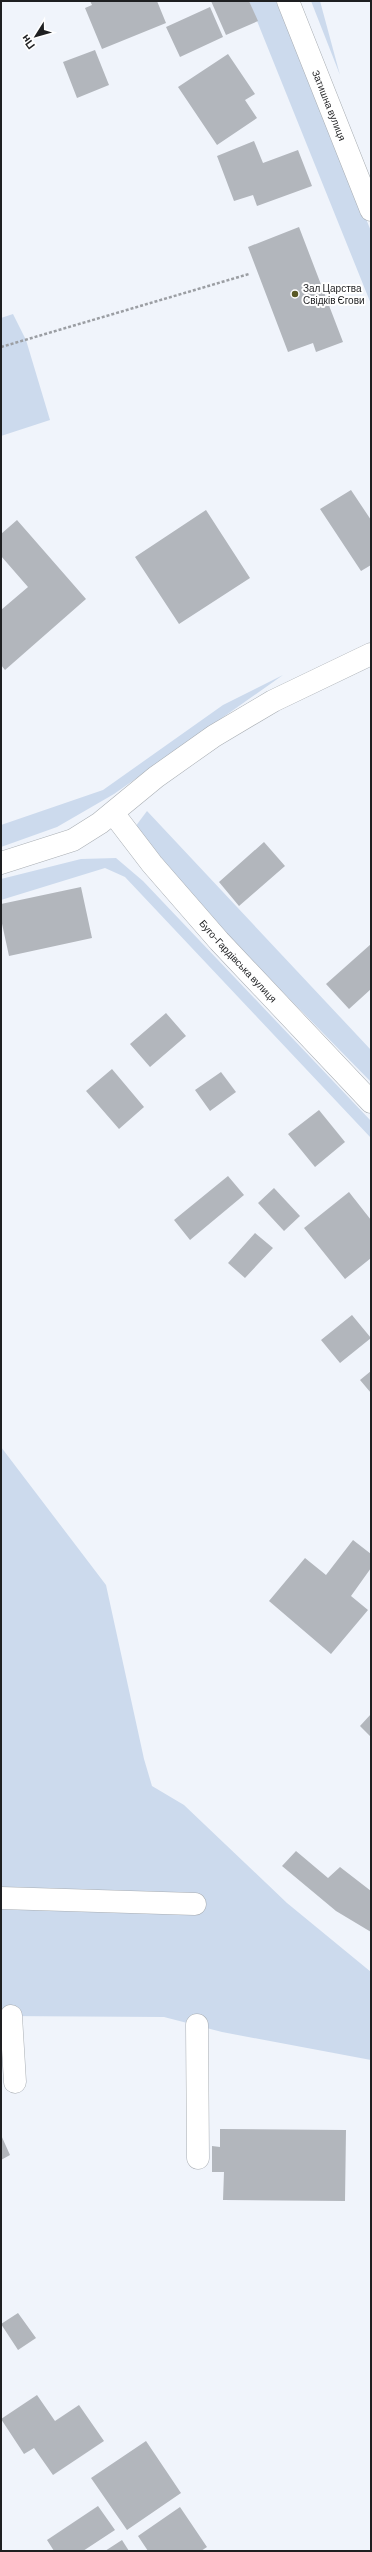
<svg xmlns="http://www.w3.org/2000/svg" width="372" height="2552" font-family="Barlow,sans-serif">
  <rect width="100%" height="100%" fill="#f0f4fb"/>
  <path fill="#ccdaed" d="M249 1H276L371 231V304Z
    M311 1H320L340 75Z
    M13 314 26 340 50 420 1 436V318Z
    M283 675 114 794 57 827 1 847V825L103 790 223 705Z
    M147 811 371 1050V1082L223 931 135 827Z
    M116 858 143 881 371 1121V1138L125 877 105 868 1 900V879L81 859Z
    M1 1447 106 1585 144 1759 152 1786 184 1805 287 1903 371 1972V2060L222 2032 164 2017 1 2016Z"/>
  <path fill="#b2b6bc" d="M90 1H157L166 23 102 49 85 8 92 5Z
    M211 1H249L258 21 226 35Z
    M210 7 223 37 180 57 166 27Z
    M95 50 109 85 77 98 63 62Z
    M228 54 255 94 245 100 257 118 217 145 178 87Z
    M254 141 263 163 298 150 312 186 257 206 253 195 234 201 217 156Z
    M299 227 343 342 316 352 313 343 288 352 248 247Z
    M351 490 371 520V565L361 571 320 509Z
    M206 510 250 578 179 624 135 557Z
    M17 520 86 599 5 670 1 665V610L28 587 1 556V534Z
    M264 842 285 866 239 906 219 882Z
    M81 887 92 938 9 956 1 919V904Z
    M371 944V989L349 1009 326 984Z
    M166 1013 186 1036 150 1067 130 1044Z
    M112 1069 144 1107 119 1129 86 1091Z
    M221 1072 236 1092 210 1111 195 1090Z
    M319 1110 345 1142 315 1167 288 1134Z
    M228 1176 244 1195 190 1240 174 1220Z
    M274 1188 300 1216 284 1231 258 1203Z
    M349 1192 371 1220V1258L345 1279 304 1228Z
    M255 1233 273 1248 245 1278 228 1263Z
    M352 1315 371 1338 340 1363 321 1340Z
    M371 1371V1393L360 1380Z
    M353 1540 371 1554V1568L351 1596 368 1610 331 1654 269 1601 305 1558 326 1575Z
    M371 1714V1737L360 1726Z
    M296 1851 328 1878 340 1867 371 1891V1932L336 1911 282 1866Z
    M220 2129 346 2130 345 2201 223 2200 224 2172H212V2146L220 2147Z
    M1 2135 10 2155 1 2160Z
    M18 2313 36 2338 18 2350 1 2324Z
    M37 2395 55 2421 79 2405 104 2441 53 2475 34 2448 24 2454 1 2419Z
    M146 2441 181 2493 127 2530 91 2478Z
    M98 2506 115 2530 83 2551H54L47 2540Z
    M180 2507 207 2547 201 2551H148L138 2536Z
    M122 2540 129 2551H105Z"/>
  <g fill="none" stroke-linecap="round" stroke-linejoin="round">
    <defs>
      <g id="minor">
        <path id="s1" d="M288 1 371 210"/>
        <path id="s2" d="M113 813 152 864 219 941 371 1102"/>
        <path d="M1 863 73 840 100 823 156 777 214 736 273 701 371 654"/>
        <path d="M1 1898 195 1904"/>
        <path d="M11 2016 15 2082"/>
        <path d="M197 2025 198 2158"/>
      </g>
    </defs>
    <use href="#minor" stroke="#a9aeb3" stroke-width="23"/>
    <path stroke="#9b9ea3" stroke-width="2.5" stroke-dasharray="3 2" stroke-linecap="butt" d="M1 347 249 274"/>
    <use href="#minor" stroke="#fff" stroke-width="22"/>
  </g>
  <circle fill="#5a5925" stroke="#fff" stroke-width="1.5" cx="295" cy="294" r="4"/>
  <g text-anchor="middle" stroke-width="4" stroke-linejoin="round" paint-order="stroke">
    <g font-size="10" fill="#1e1f21" stroke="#fff">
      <text dy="4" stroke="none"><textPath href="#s1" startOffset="112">Затишна вулиця</textPath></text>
      <text dy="4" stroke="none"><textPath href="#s2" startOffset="194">Буго-Гардівська вулиця</textPath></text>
    </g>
    <g font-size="10" fill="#1e1f21" stroke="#fff" text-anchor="start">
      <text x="303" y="292">Зал Царства<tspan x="303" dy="12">Свідків Єгови</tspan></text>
    </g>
  </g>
  <rect width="372" height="2552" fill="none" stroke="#1e1f21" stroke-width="4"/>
  <g transform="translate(36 36) rotate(233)" stroke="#ffffff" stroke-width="3" paint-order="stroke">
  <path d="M0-3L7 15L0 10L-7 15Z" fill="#1e1f21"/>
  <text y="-6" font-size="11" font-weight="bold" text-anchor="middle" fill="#1e1f21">Пн</text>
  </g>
</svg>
